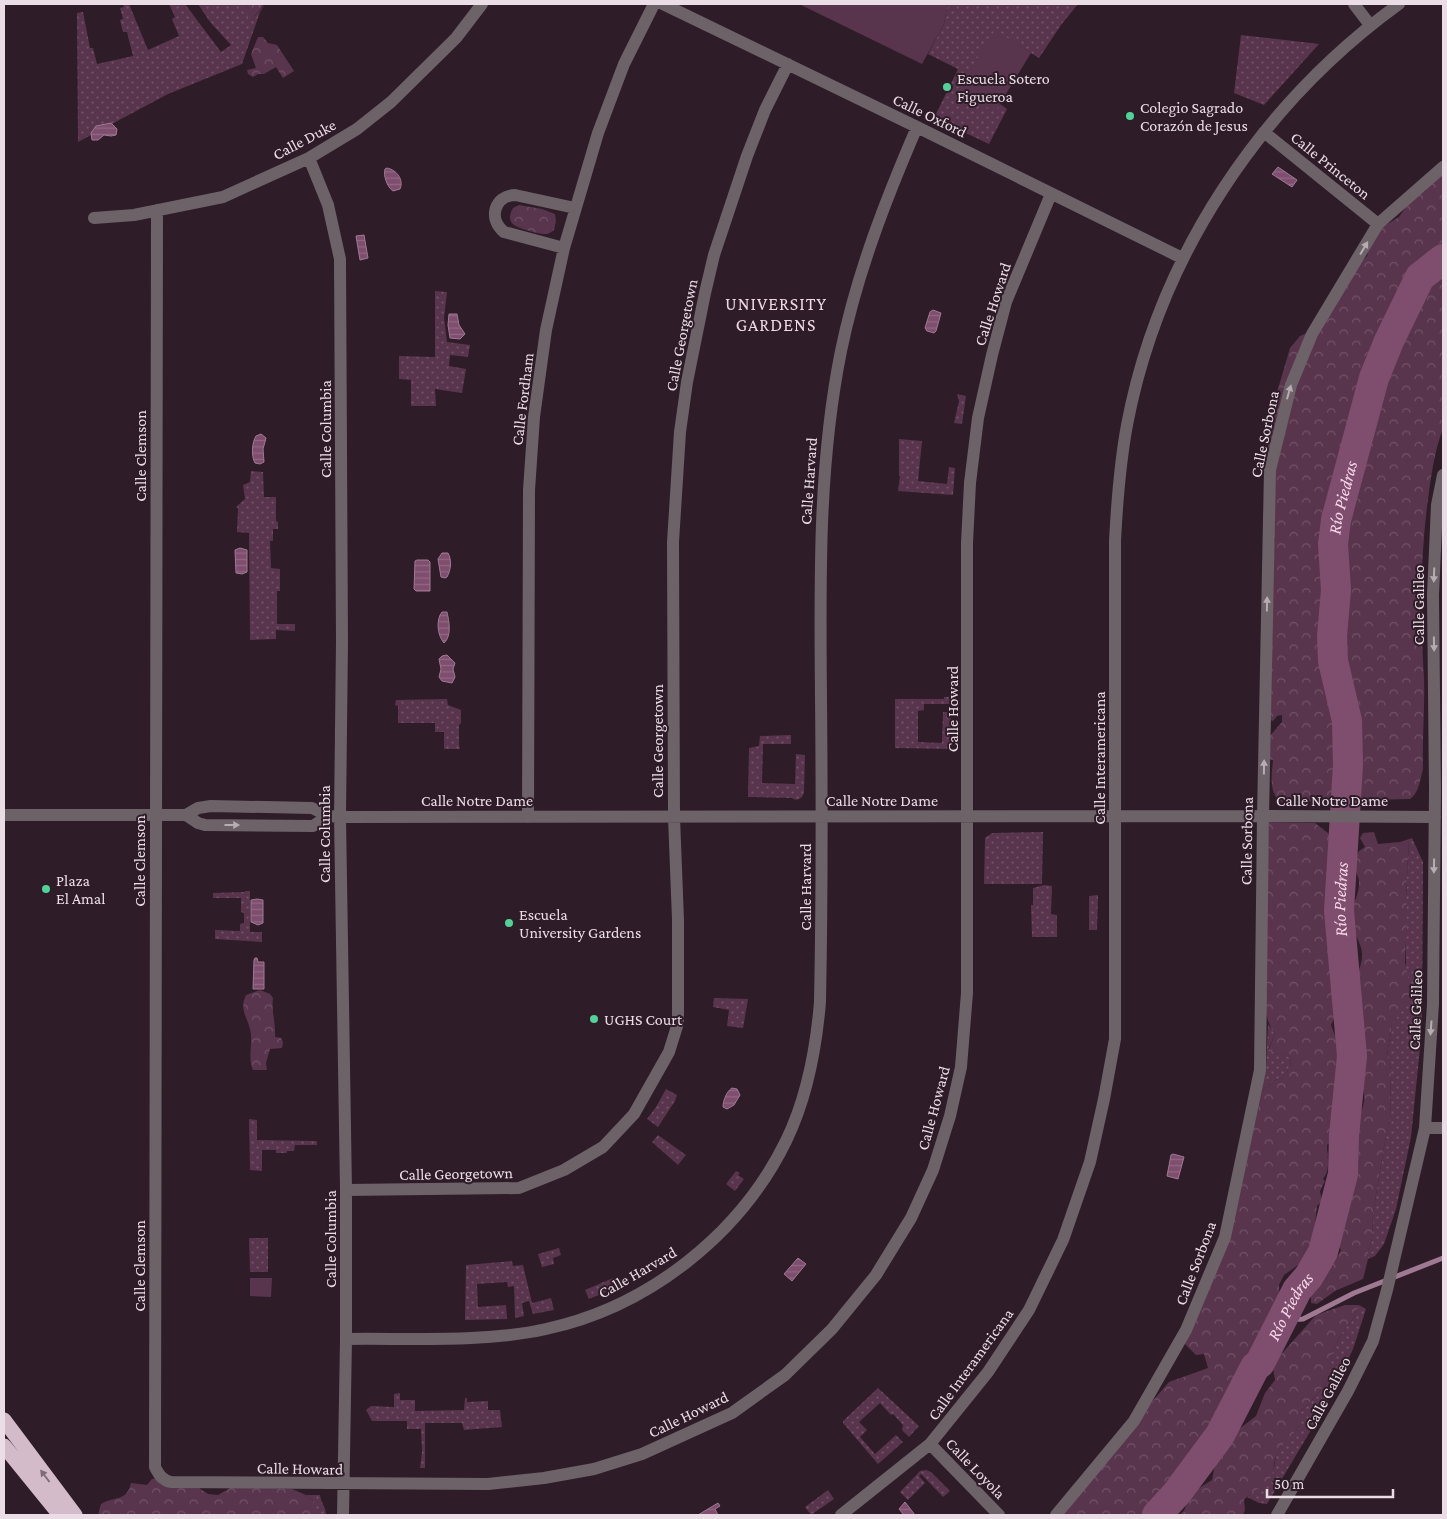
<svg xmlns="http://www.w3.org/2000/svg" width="1447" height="1519" font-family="'Crimson Pro',serif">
  <defs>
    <pattern id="grass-dots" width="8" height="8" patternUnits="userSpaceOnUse" patternTransform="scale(1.25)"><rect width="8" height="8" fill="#59354d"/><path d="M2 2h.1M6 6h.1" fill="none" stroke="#715266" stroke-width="1.8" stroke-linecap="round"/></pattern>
    <pattern id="forest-crowns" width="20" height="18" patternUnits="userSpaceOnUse" patternTransform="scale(1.25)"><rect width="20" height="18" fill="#59354d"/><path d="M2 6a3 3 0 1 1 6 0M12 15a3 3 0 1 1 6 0" fill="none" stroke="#715266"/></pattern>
    <pattern id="water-rules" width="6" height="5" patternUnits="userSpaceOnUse" patternTransform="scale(1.25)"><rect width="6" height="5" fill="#7f4e6f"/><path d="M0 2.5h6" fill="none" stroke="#916783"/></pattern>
  </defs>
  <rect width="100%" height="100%" fill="#2e1c28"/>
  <path fill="url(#grass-dots)" d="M123 4H129L148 50 179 36 172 19 175 17 169 4H185L221 52 231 45 210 22 198 4H248L246 8 252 20 265 4 260 12 242 64 168 94 78 142 77 13 83 12 90 48H93L97 64 133 56 127 32H123L120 20 123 19 120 8 124 7Z
    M948 4H1078L1061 25 1039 58 995 31 994 112 1000 104 1007 109 989 144 934 118 958 69 928 54 944 24Z
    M1241 35 1319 44 1264 105 1234 93Z
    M435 291 447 292 444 318 447 342 470 345 468 357 450 355 449 366 466 369 462 393 435 389 436 406H411V380L399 379V356L435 357Z
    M957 394 966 396 962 424 954 423 959 401Z
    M899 439 922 441 918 481 947 484 949 467 955 468 953 495 898 491 900 476H899Z
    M251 471 263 472 264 497H276V521L278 522V529H273V541H270L271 568 280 569V591H277V624H295V631L276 630V639L250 640 249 533 237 532 238 508 236 507 245 499 243 485 250 482Z
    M944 697H951V704H924V710L918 711V742L942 743 943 712H951L950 749 895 748V699H944Z
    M447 699 448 705 461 710V723L459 725V745L460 749H444V732H435V723H398V706L395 705 396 700Z
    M791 735V744H763L762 783 795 784 796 754 805 755 804 792C803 798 797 802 792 798L748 797 749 748 759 746 760 736Z
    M1043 832 1042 884H984L985 838 992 833Z
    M1412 838 1423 862 1422 1028 1411 1137 1396 1209 1384 1244 1375 1256 1368 1259V1251L1372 1239 1373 1213 1385 1141 1390 1121 1391 1069 1387 1056 1392 1025 1406 970V898L1409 839Z
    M1044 885 1052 886 1051 914 1057 915V937H1032L1031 905H1033V888Z
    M245 891H250V932H262V942L215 939V930L240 931V924L244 923V913L241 912V898H213V893L245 892Z
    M1098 895 1097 930H1089V896Z
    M714 998 748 999 743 1028 727 1026 729 1010 713 1007Z
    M1268 1024 1275 1034 1268 1050 1290 1057 1291 1063 1287 1072 1282 1078 1275 1080 1261 1092 1266 1068Z
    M666 1089 677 1095 675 1101 658 1127 647 1119 656 1107Z
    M249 1119 257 1120V1140L317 1141V1145H295L294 1151H287V1153H276V1150H262V1171L250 1170Z
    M658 1135 686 1155 678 1165 652 1142Z
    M736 1171 740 1173 738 1175 744 1179 735 1191 726 1184Z
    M249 1238H268V1272H250Z
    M559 1248 561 1255 553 1258 554 1264 542 1267 538 1254Z
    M512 1261 513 1266 523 1265 532 1303 551 1298 554 1310 533 1314 529 1301 522 1303 524 1316 515 1318 514 1286 508 1287 507 1282 477 1284 478 1307 506 1305 507 1319 465 1320 466 1265Z
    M613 1278 618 1287 589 1299 585 1290Z
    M1359 1305 1366 1309 1353 1349 1330 1398 1267 1504 1259 1503 1247 1497 1270 1478 1274 1468 1276 1456 1284 1441 1299 1427 1301 1411 1317 1395 1328 1379 1332 1353 1343 1331 1353 1319Z
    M878 1388 919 1426 909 1437 902 1430 903 1425 893 1414 891 1415 880 1403 859 1422 867 1430 860 1437 875 1454 896 1435 903 1442 878 1464 843 1423V1421Z
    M400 1393V1400H415V1411L464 1410 465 1398H467V1402L488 1401V1410H500L502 1427 464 1430 462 1423H425V1468H420L422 1452 421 1429H407V1421H372L366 1410 371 1406 394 1407V1394Z
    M926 1470 931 1472 950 1491 943 1497 921 1474 919 1476 925 1483 908 1500 900 1492 920 1471Z
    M828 1490 834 1499 811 1515 805 1507Z
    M306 1495H320C321 1503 326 1507 326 1515H315L313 1512V1501Z"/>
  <path fill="url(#forest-crowns)" d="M248 4H264L252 20 247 18 246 8Z
    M258 37H263L268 43 277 45 294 71 283 78 276 67 264 74H258L253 77 248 74 247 70 256 68 251 54Z
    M1443 173V429C1435 449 1432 471 1429 492 1420 553 1420 616 1424 678 1425 708 1422 739 1423 769 1420 780 1419 793 1410 799L1281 802C1268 793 1272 773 1273 760L1268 759 1269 737 1282 722V715L1277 716 1273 721 1270 720 1273 550 1275 539 1265 528 1263 519 1266 502 1268 436 1273 406 1290 348 1300 336 1309 332 1352 272 1367 256 1372 240 1384 226 1399 217 1410 201 1425 191 1435 178Z
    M519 205 542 209 555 214 556 221 554 230C552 231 549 234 547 234 541 235 515 228 512 223 508 218 511 212 513 208Z
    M1269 822 1315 823 1333 837 1338 856 1337 868 1330 898 1329 915 1332 954 1337 978 1336 1004 1338 1010 1331 1025 1340 1049 1336 1081 1340 1085 1342 1093 1340 1113 1343 1122 1341 1132 1327 1145C1327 1157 1331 1169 1323 1179L1325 1181 1320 1191 1322 1201 1317 1206 1314 1231 1308 1252 1301 1263 1284 1275 1279 1285 1280 1308 1275 1316 1272 1331 1275 1340V1347L1267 1363 1254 1380 1243 1414 1236 1424 1208 1441 1182 1477 1147 1515H1064L1145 1410 1169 1382 1208 1368 1204 1354 1196 1355 1184 1343 1202 1303 1261 1092 1275 1080 1282 1078 1287 1072 1291 1063 1290 1057 1268 1051 1275 1034C1261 1014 1267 1000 1267 978 1267 971 1265 964 1264 958Z
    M1374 832 1378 844 1400 842 1409 839 1406 896 1407 920 1405 962 1410 988 1409 999 1392 1025 1387 1055 1391 1069 1390 1121 1385 1141 1373 1213 1372 1239 1368 1251V1259L1363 1279 1335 1291 1317 1304 1311 1303V1295L1323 1282C1321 1275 1323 1270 1327 1263H1334L1341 1250C1334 1240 1342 1232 1346 1223L1342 1221C1340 1202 1340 1198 1353 1185L1356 1144C1348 1131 1362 1116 1364 1102 1366 1092 1358 1080 1361 1071 1362 1067 1365 1063 1366 1060L1357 1052 1355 1047 1359 1032 1355 1029 1354 1023 1356 1011C1343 996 1362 973 1362 956 1363 944 1353 934 1351 923 1348 909 1360 897 1359 882 1359 876 1354 869 1352 864L1359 851 1365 847 1360 838 1363 833Z
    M260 990 270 994 273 998C271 1011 276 1023 275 1037L281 1038 283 1042 282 1048 270 1049 266 1063 267 1070H253C248 1060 252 1046 251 1035 250 1020 238 1011 246 995Z
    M1345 1305H1359L1353 1319 1343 1331 1332 1353 1329 1378 1317 1395 1301 1411V1424C1292 1435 1283 1442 1277 1454 1273 1462 1275 1470 1271 1477 1265 1486 1252 1491 1244 1500L1245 1510 1243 1515H1179L1184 1511 1190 1494 1212 1480 1216 1458 1221 1447 1230 1436 1256 1416 1265 1393 1275 1380 1273 1368 1277 1359 1316 1315Z
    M163 1476 196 1486 208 1494 218 1495 232 1487 292 1489 306 1495 313 1501V1512L315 1515H98L101 1504C114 1496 127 1502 131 1483L147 1485 152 1479Z"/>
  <path fill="#59354d" d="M799 4H948L944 24 922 64Z
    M995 30 1031 53 995 112 958 89Z
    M250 1278H272L271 1297 250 1296Z"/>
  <path fill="url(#water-rules)" stroke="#9f7992" d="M111 123 117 129 116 135 111 136 104 135 98 140H92L91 133 96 126Z
    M1278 167 1297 180 1292 187 1272 174Z
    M387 168C397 170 404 180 400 189L393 191C387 187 383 175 385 169Z
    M364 235 368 258 360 260 356 236Z
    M933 310 941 313 936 331 934 333 927 331 925 328 930 312Z
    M449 314H457L459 325 465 334 460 339 450 338 448 325Z
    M261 434 266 438 263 449 264 462 260 464 255 463C251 456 252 442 256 436Z
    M240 548 247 550V572L242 574 236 573 235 550Z
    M442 553H448C452 560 451 570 447 577L445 578 441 577 438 559Z
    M417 560H428L430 562V591H416L414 589 415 561Z
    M442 612H447C449 621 452 636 444 643 437 635 436 619 442 612Z
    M447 655 455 663 453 669 455 677 452 683 442 681 439 677 441 669 439 659 442 656Z
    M257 899 263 900V923L258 925 251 922V900Z
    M255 958H257L258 962H264V989H253L254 960Z
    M732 1088 737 1089 740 1095 734 1105 727 1109 723 1107C723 1100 727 1091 732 1088Z
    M1173 1154 1184 1157 1178 1179 1167 1176 1171 1155Z
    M798 1258 806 1264 792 1281 784 1274Z
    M905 1502 915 1515H916H904L899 1509Z
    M718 1503 720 1506 715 1509 718 1515H698Z"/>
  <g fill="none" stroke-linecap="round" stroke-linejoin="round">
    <path stroke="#9f7992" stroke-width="5" d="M1282 1320 1303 1319 1354 1293 1443 1258"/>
    <path stroke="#7f4e6f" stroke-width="30" id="s1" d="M1157 1515 1177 1493 1220 1435 1255 1367 1260 1363 1297 1290 1309 1276 1323 1252 1343 1174 1344 1135 1352 1056 1339 911 1348 765 1347 721 1333 661 1332 636 1336 590 1333 544 1336 520 1374 378 1389 341 1420 277 1443 259"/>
    <path stroke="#6c6268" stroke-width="12" d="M663 4 917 127 1182 258
      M1354 4 1370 25
      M1264 132 1378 224
      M309 158 328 205 340 259 342 641 340 817 346 1190V1339L343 1515
      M157 210 155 1467C159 1475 162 1480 171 1482L488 1484 544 1478 594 1469 642 1454 732 1413 785 1375 832 1329 876 1275 911 1218 933 1170 950 1116 961 1067 967 993V543L970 483 978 418 992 355 1006 302 1051 194
      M94 218 134 215 223 197 309 158 357 129 391 102 456 38 482 4
      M564 248 504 232C488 219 494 196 515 195L575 208
      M4 815H186L198 808 211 806 312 808 328 816 340 817 1263 816 1435 817
      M186 815 198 823 205 825 313 826 328 816
      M528 817 529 490 534 417 546 330 564 248 598 133 624 64 654 4
      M1425 1128H1443
      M346 1190 519 1188 564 1170 603 1147 634 1114 669 1052 678 1023V920L674 817 673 542 680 432 687 382 705 293 714 255 747 156 765 110 788 64
      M346 1339C410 1338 484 1343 546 1329 648 1307 740 1235 786 1141 807 1098 816 1050 820 1002 822 901 822 799 821 698 820 582 818 465 841 351 857 273 886 199 917 127
      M930 1444 999 1515
      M841 1515 930 1444 988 1372 1029 1310 1063 1240 1090 1162 1104 1099 1115 1039V541C1117 502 1120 463 1127 425 1159 256 1261 104 1399 4
      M1056 1515 1134 1421 1186 1330 1225 1237 1260 1070 1263 816 1270 470 1291 385 1312 334 1378 224 1443 167
      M1277 1515 1348 1391 1373 1341 1387 1290 1425 1128 1433 1004 1435 789 1433 595 1437 505 1443 475"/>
    <path stroke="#d3bbca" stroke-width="15" d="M4 1420 75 1515
      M4 1446 60 1515"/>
  </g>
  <defs><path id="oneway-solid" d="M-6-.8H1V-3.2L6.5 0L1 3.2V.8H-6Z" transform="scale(1.25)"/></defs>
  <g fill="#b8acb3">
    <use href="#oneway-solid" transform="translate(1364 248) rotate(-59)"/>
    <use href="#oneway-solid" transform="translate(1289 392) rotate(-74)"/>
    <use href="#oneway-solid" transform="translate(1434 575) rotate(92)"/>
    <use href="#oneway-solid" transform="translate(1267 604) rotate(-89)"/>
    <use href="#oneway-solid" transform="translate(1434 644) rotate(89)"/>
    <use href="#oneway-solid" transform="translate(1264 767) rotate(-89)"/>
    <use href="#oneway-solid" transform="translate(232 825)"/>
    <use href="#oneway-solid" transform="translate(1434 866) rotate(91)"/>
    <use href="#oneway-solid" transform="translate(1431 1028) rotate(94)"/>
  </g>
  <use fill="#806c79" href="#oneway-solid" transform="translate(45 1476) rotate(-127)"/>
  <g fill="#50d398" stroke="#2e1c28" stroke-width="2">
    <circle cx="947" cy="87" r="5"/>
    <circle cx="1130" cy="116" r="5"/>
    <circle cx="46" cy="889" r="5"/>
    <circle cx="509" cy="923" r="5"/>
    <circle cx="594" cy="1019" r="5"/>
  </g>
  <g text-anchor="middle" stroke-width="4" stroke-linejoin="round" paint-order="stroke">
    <g font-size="16" fill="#eadde5" stroke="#2e1c28" text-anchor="start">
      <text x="957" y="84">Escuela Sotero<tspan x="957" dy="18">Figueroa</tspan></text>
      <text x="1140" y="113">Colegio Sagrado<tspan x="1140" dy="18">Corazón de Jesus</tspan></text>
      <text x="56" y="886">Plaza<tspan x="56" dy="18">El Amal</tspan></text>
      <text x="519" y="920">Escuela<tspan x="519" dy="18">University Gardens</tspan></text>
      <text x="604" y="1025">UGHS Court</text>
    </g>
    <g font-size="16" fill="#eadde5" stroke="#2e1c28">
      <text transform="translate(930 115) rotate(26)" y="6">Calle Oxford</text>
      <text transform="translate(304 139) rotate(-28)" y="6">Calle Duke</text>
      <text transform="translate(1331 165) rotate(39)" y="6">Calle Princeton</text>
      <text transform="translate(992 304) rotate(-72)" y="6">Calle Howard</text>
      <text transform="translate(681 335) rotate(-79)" y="6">Calle Georgetown</text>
      <text transform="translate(522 399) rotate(-83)" y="6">Calle Fordham</text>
      <text transform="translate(325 429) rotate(-90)" y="6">Calle Columbia</text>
      <text transform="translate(1264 434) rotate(-78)" y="6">Calle Sorbona</text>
      <text transform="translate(140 456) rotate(-90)" y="6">Calle Clemson</text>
      <text transform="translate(808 481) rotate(-86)" y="6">Calle Harvard</text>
      <text transform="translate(1418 605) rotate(-90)" y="6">Calle Galileo</text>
      <text transform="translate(952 709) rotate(-90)" y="6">Calle Howard</text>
      <text transform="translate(657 741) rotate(-90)" y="6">Calle Georgetown</text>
      <text transform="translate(1099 758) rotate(-90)" y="6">Calle Interamericana</text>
      <text x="477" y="806">Calle Notre Dame</text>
      <text x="882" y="806">Calle Notre Dame</text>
      <text x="1332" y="806">Calle Notre Dame</text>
      <text transform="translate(324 834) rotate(-90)" y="6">Calle Columbia</text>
      <text transform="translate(1246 841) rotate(-89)" y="6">Calle Sorbona</text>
      <text transform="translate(139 861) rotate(-90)" y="6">Calle Clemson</text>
      <text transform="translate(805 887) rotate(-90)" y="6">Calle Harvard</text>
      <text transform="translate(1415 1010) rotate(-88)" y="6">Calle Galileo</text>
      <text transform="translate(933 1108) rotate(-75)" y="6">Calle Howard</text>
      <text transform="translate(456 1173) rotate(-1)" y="6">Calle Georgetown</text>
      <text transform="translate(330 1239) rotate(-90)" y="6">Calle Columbia</text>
      <text transform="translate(1195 1263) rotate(-69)" y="6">Calle Sorbona</text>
      <text transform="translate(139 1266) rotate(-90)" y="6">Calle Clemson</text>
      <text transform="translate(637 1272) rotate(-30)" y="6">Calle Harvard</text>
      <text transform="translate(970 1364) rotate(-54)" y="6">Calle Interamericana</text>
      <text transform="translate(1327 1393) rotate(-62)" y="6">Calle Galileo</text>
      <text transform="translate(688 1414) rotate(-26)" y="6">Calle Howard</text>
      <text transform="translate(300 1468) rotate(1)" y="6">Calle Howard</text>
      <text transform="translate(976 1468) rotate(46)" y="6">Calle Loyola</text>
    </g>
    <g font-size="18" letter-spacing="1" fill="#eed6e5" stroke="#2e1c28">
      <text x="776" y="310">UNIVERSITY<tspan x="776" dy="21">GARDENS</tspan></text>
    </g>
    <g font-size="18" font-style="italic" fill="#f7d7ea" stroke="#2e1c28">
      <text dy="6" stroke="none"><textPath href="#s1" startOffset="1074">Río Piedras</textPath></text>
      <text dy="6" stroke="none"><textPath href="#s1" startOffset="669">Río Piedras</textPath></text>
      <text dy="6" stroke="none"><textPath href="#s1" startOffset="249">Río Piedras</textPath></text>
    </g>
  </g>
  <rect width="1447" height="1519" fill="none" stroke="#eadde5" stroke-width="10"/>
  <path d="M1267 1489v8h126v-8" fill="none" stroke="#eadde5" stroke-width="2.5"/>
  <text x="1274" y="1489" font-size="15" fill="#eadde5" stroke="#2e1c28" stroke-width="4" paint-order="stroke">50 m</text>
</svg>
